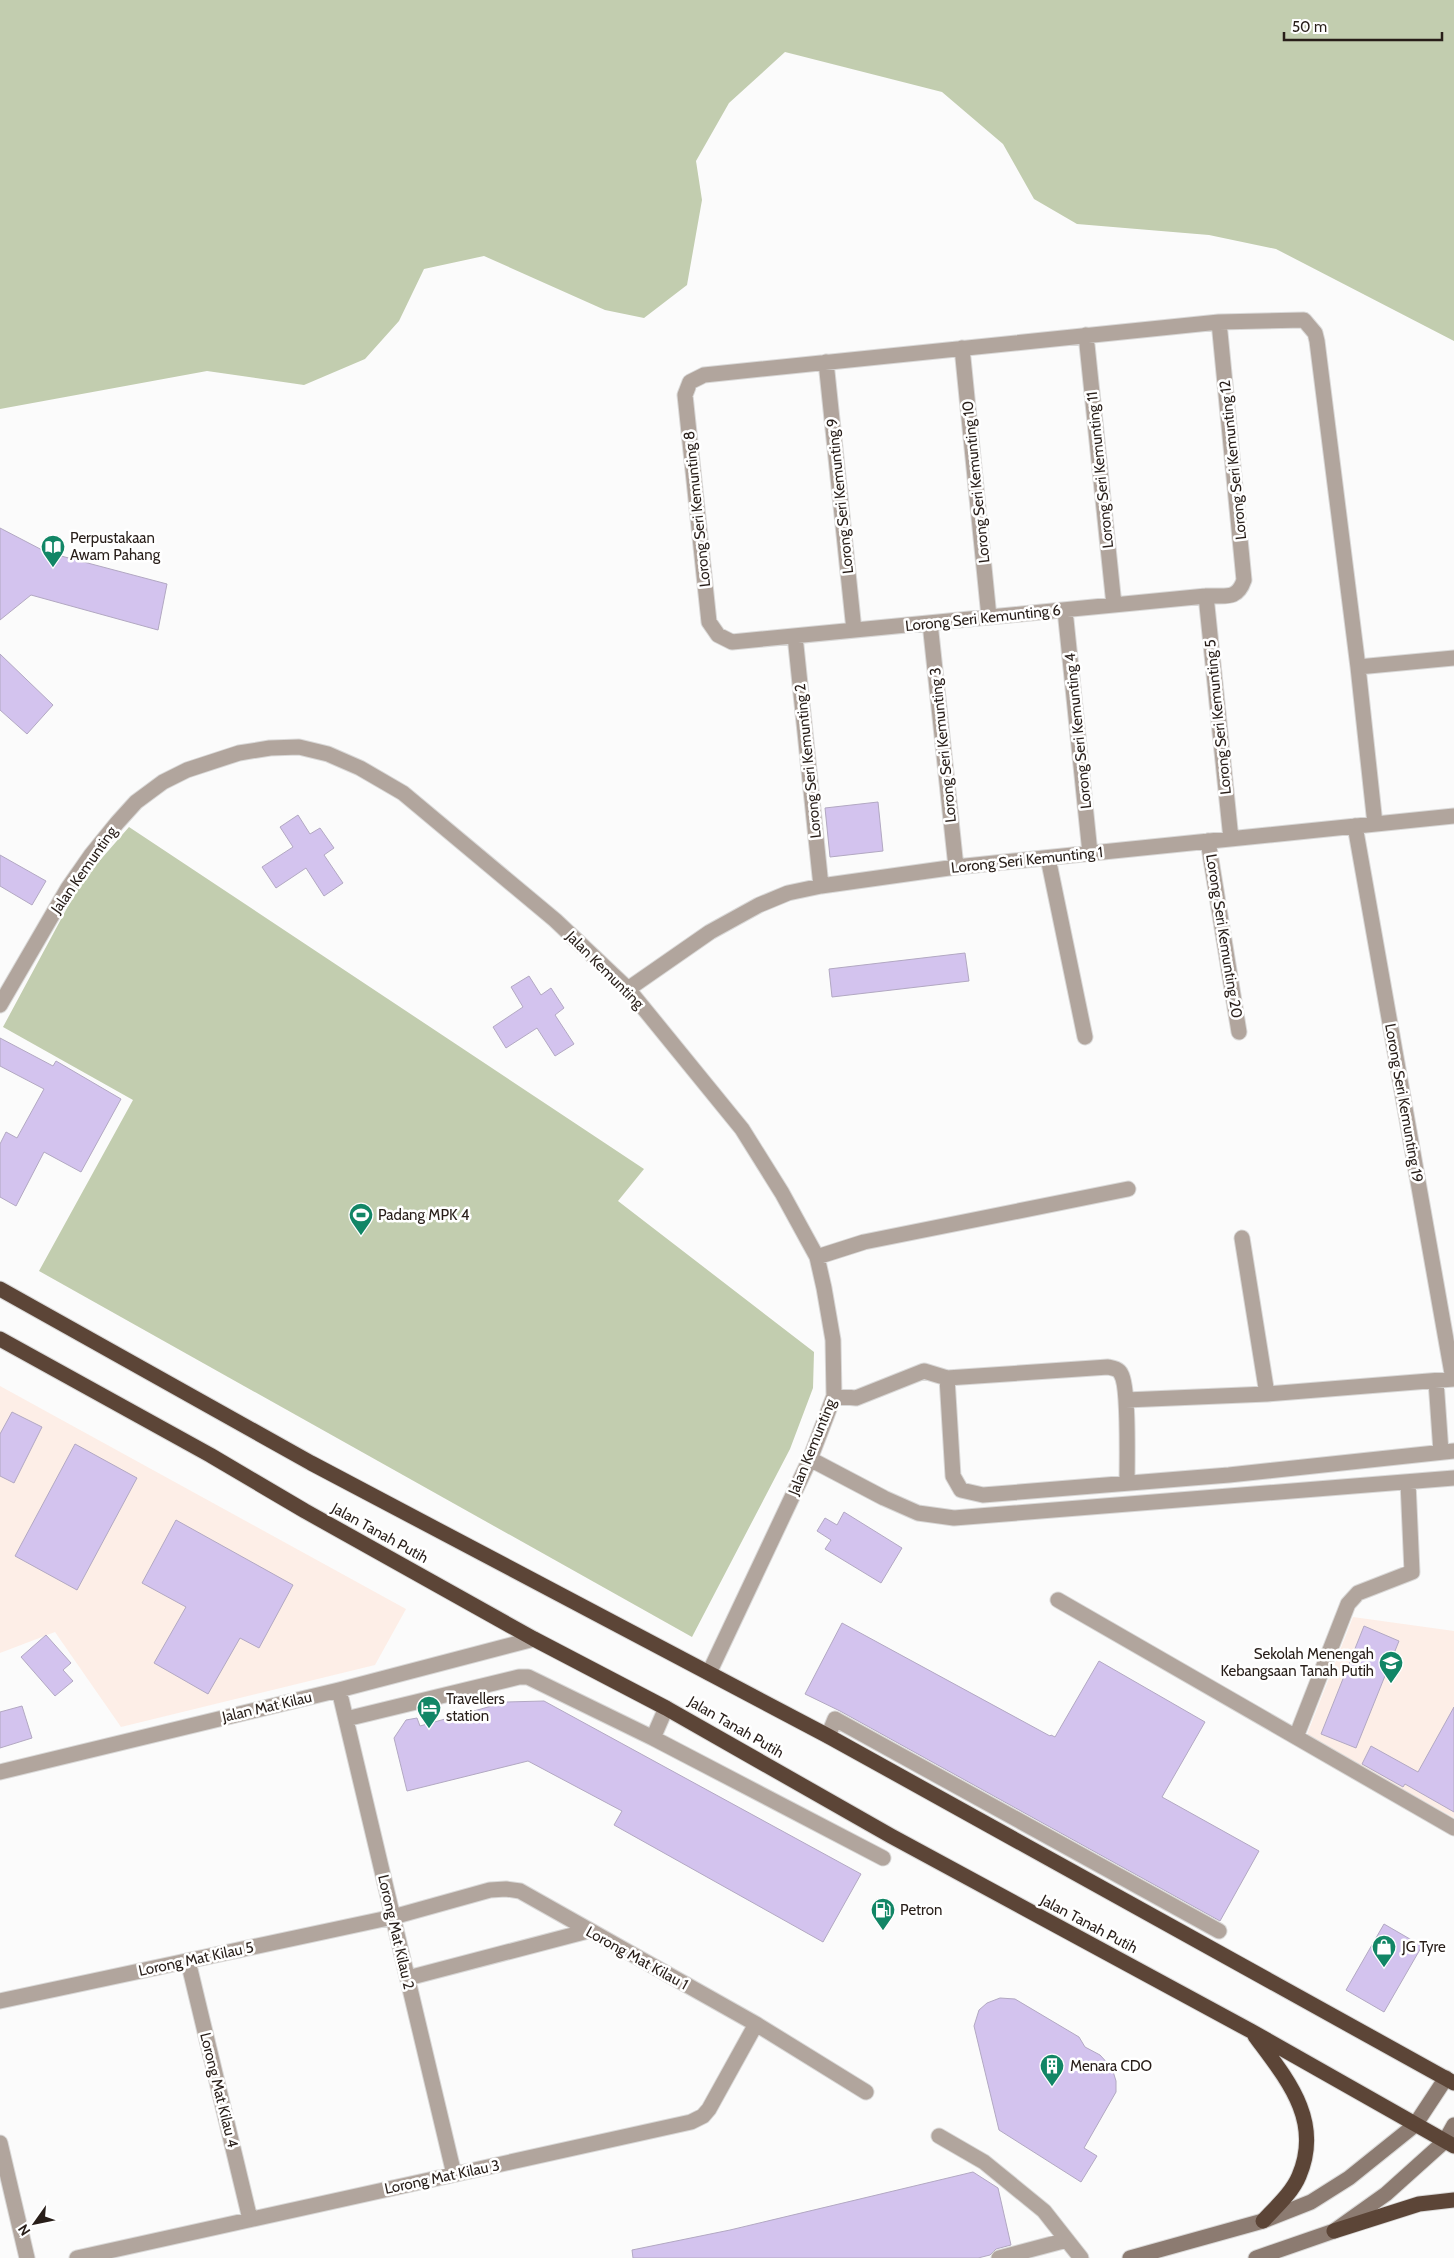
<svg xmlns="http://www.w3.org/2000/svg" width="1454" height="2258" font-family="Cabin,sans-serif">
  <rect width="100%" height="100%" fill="#fbfbfb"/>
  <path fill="#fdeee7" d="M0 1386 406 1609 375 1665 121 1727 55 1632 0 1653Z
    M1353 1617 1454 1631V1818L1306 1737Z"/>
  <path fill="#c2cdaf" d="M0 0H1454V341L1276 249 1209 235 1077 224 1034 199 1003 144 942 92 785 52 729 103 696 161 702 200 687 285 644 318 605 310 484 256 424 269 399 321 365 359 304 385 207 371 0 409Z
    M129 827 644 1169 618 1201 814 1352 813 1388 790 1449 692 1637 39 1271 133 1100 3 1027 81 882Z"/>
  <path fill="#d3c3ee" stroke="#b2a8c2" d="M0 528 46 552 167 584 158 630 31 595 0 620Z
    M0 654 53 705 27 734 0 710Z
    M878 802 883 851 830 857 825 808Z
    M298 815 310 834 320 828 334 848 324 855 343 883 324 896 306 868 276 888 262 867 293 847 280 827Z
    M0 855 46 881 32 905 0 886Z
    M965 953 969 981 832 997 829 969Z
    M529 976 541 995 551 988 564 1008 555 1015 574 1044 555 1056 537 1028 506 1048 493 1027 523 1007 511 987Z
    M0 1038 53 1066 56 1061 121 1099 81 1172 44 1152 16 1206 0 1197V1144L6 1132 17 1138 44 1089 0 1066Z
    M12 1412 42 1427 14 1483 0 1476V1434Z
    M75 1444 137 1478 77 1590 15 1556Z
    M844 1512 902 1548 881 1583 825 1549 831 1540 817 1531 825 1518 837 1525Z
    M176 1520 293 1585 259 1648 240 1638 208 1694 154 1663 186 1607 142 1583Z
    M842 1623 1050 1736 1051 1735 1055 1737 1099 1661 1205 1722 1162 1797 1259 1851 1220 1921 840 1711 805 1694Z
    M1364 1626 1399 1641 1356 1748 1321 1734Z
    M46 1635 71 1663 63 1670 73 1681 55 1696 21 1657Z
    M544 1701 861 1874 823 1942 614 1825 622 1811 528 1761 407 1791 394 1738 406 1720 417 1718 420 1726 506 1702Z
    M22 1706 32 1738 0 1748V1712Z
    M1454 1707V1812L1405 1784 1403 1787 1362 1764 1371 1746 1418 1772Z
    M1384 1924 1422 1946 1384 2012 1346 1990Z
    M1000 1998 1015 1999 1079 2037 1085 2047 1100 2055 1112 2068 1116 2081V2092L1084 2148 1097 2156 1081 2182 999 2130 974 2026 979 2010 987 2003Z
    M973 2172 998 2188 1011 2245 996 2249 990 2255 978 2258H633L632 2250 730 2230Z"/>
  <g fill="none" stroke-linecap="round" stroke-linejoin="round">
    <defs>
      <path id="street" d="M1219 322 1244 580C1237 601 1225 595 1206 596L732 642 718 635 709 622 685 395 690 382 704 375 1219 322 1304 320 1315 333 1317 341 1358 667 1375 824
        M1086 335 1114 605
        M962 348 989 617
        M826 362 854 630
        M1206 596 1231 839
        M1065 610 1090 853
        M930 623 956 867
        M795 636 821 886
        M1358 667 1454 658
        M1355 826 1453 1379
        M1208 841 1239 1032
        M1048 858 1085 1037
        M628 989 710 932 759 905 788 893 821 886 956 867 1454 816
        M0 1005 68 888 91 855 117 823 136 802 163 782 187 770 239 753 270 748 299 747 328 754 360 768 403 793 555 920 628 989 742 1129 782 1193 817 1257 824 1288 833 1340 834 1396 810 1459 709 1673
        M1242 1238 1267 1394
        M817 1257 864 1242 1128 1189
        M947 1378 953 1476 961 1490 983 1495 1229 1475 1454 1451
        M1436 1381 1441 1452
        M834 1396 856 1398 924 1371 947 1378 1108 1367C1113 1368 1119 1369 1121 1374 1129 1386 1127 1464 1127 1483
        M1126 1400 1267 1394 1454 1379
        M810 1459 884 1498 918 1513 954 1518 1454 1478
        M1058 1600 1454 1828
        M339 1690 454 2174
        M346 1719 519 1677H528L653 1738 883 1858
        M828 1736 835 1719 1219 1931
        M1296 1737 1348 1604 1358 1593 1412 1572 1408 1482
        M653 1738 666 1708
        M0 1772 339 1690 534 1639
        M188 1961 250 2219
        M408 1978 588 1931
        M0 2001 393 1917 490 1890 506 1889 520 1891 756 2024 866 2092
        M939 2136 984 2162 1044 2211 1081 2258
        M0 2143 27 2258
        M77 2258 691 2122 703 2116 709 2109 756 2024
        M999 2258 1067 2240"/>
      <path id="secondary" d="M1130 2258 1263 2221 1311 2202 1349 2178 1415 2125 1446 2078
        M1256 2258 1334 2231 1386 2194 1445 2141 1454 2125"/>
      <path id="highway" d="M0 1289 311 1463 828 1736 1454 2083
        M0 1339 210 1455 305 1511 534 1639 666 1708 891 1836 1251 2031 1454 2146
        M1255 2036C1286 2078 1323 2120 1299 2176 1292 2193 1275 2208 1263 2221
        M1334 2231 1419 2204 1454 2200"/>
    </defs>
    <use href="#street" stroke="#d9d8d7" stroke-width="17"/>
    <use href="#secondary" stroke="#d9d8d7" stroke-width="17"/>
    <use href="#highway" stroke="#d9d8d7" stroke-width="17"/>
    <use href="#street" stroke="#b1a59d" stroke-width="15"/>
    <use href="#secondary" stroke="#8c7b71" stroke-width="15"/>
    <use href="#highway" stroke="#5c4537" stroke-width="15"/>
  </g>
  <defs>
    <symbol id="library-pin" viewBox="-11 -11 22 30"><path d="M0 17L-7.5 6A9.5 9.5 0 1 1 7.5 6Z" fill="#128666" stroke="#fff"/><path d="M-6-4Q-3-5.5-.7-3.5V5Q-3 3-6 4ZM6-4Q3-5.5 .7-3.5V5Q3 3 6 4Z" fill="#fff"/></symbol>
    <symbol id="stadium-pin" viewBox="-11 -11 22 30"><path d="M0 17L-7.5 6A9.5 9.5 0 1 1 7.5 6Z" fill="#128666" stroke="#fff"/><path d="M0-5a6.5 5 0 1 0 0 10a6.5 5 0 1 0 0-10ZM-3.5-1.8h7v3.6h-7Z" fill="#fff"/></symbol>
    <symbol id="school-pin" viewBox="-11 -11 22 30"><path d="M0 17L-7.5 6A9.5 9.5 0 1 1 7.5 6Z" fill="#128666" stroke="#fff"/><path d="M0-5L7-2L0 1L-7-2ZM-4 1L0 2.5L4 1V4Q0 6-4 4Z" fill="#fff"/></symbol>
    <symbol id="hotel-pin" viewBox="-11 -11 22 30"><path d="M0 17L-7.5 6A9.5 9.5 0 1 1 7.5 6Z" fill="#128666" stroke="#fff"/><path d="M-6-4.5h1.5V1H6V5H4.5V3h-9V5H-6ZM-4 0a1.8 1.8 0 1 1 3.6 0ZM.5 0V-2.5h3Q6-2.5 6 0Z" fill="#fff"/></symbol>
    <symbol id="fuel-pin" viewBox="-11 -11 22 30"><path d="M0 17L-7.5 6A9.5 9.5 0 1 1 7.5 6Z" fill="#128666" stroke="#fff"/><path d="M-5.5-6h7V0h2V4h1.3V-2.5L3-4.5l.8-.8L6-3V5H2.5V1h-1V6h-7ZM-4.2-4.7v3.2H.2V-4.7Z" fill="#fff"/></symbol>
    <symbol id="shop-pin" viewBox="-11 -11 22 30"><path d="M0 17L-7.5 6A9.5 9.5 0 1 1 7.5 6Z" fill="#128666" stroke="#fff"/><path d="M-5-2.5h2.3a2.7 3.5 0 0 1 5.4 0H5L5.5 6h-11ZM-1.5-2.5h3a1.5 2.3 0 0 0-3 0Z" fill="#fff"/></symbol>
    <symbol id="building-pin" viewBox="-11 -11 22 30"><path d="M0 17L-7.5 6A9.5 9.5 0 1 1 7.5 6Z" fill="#128666" stroke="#fff"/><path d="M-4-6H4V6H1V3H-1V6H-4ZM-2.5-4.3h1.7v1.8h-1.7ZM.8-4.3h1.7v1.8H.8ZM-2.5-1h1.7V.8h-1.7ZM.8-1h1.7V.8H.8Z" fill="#fff"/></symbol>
  </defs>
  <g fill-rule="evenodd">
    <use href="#library-pin" x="39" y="533" width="28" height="38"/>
    <use href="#stadium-pin" x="347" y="1201" width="28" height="38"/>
    <use href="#school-pin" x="1377" y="1649" width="28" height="38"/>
    <use href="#hotel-pin" x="415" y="1694" width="28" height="38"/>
    <use href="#fuel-pin" x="869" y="1896" width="28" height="38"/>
    <use href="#shop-pin" x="1370" y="1933" width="28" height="38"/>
    <use href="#building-pin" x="1038" y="2052" width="28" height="38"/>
  </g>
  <g text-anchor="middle" stroke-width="5" stroke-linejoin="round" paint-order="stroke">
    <g font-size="15" fill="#281e19" stroke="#fff">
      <text transform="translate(1233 460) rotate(-96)" y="5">Lorong Seri Kemunting 12</text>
      <text transform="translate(1100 470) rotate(-96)" y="5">Lorong Seri Kemunting 11</text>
      <text transform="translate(976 482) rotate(-96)" y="5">Lorong Seri Kemunting 10</text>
      <text transform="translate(840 496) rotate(-96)" y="5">Lorong Seri Kemunting 9</text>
      <text transform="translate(697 509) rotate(-96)" y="5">Lorong Seri Kemunting 8</text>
      <text transform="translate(983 618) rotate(-6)" y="5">Lorong Seri Kemunting 6</text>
      <text transform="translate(1218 717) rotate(-96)" y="5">Lorong Seri Kemunting 5</text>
      <text transform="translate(1078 731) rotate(-96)" y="5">Lorong Seri Kemunting 4</text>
      <text transform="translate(943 745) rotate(-96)" y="5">Lorong Seri Kemunting 3</text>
      <text transform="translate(808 761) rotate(-96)" y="5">Lorong Seri Kemunting 2</text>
      <text transform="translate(1027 860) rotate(-6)" y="5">Lorong Seri Kemunting 1</text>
      <text transform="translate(84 870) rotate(-55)" y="5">Jalan Kemunting</text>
      <text transform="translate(1224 936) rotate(81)" y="5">Lorong Seri Kemunting 20</text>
      <text transform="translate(605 970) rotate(45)" y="5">Jalan Kemunting</text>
      <text transform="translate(1404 1103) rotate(80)" y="5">Lorong Seri Kemunting 19</text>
      <text transform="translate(812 1447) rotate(-68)" y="5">Jalan Kemunting</text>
      <text transform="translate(380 1533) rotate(29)" y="5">Jalan Tanah Putih</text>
      <text transform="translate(267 1707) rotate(-13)" y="5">Jalan Mat Kilau</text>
      <text transform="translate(736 1727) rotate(30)" y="5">Jalan Tanah Putih</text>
      <text transform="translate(1089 1924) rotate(28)" y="5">Jalan Tanah Putih</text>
      <text transform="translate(396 1932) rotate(77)" y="5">Lorong Mat Kilau 2</text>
      <text transform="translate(637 1958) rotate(29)" y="5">Lorong Mat Kilau 1</text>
      <text transform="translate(196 1959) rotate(-12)" y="5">Lorong Mat Kilau 5</text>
      <text transform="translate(219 2090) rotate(76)" y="5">Lorong Mat Kilau 4</text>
      <text transform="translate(442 2177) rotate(-12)" y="5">Lorong Mat Kilau 3</text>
    </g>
    <g font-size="15" fill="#281e19" stroke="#fff" text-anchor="start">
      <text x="70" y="543">Perpustakaan<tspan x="70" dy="17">Awam Pahang</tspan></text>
      <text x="378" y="1220">Padang MPK 4</text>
      <text x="1374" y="1659" text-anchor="end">Sekolah Menengah<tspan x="1374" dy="17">Kebangsaan Tanah Putih</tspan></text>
      <text x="446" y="1704">Travellers<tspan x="446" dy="17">station</tspan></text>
      <text x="900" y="1915">Petron</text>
      <text x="1402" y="1952">JG Tyre</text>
      <text x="1070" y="2071">Menara CDO</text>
    </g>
  </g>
  <g transform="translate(35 2223) rotate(237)" stroke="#ffffff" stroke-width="4" paint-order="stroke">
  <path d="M0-4L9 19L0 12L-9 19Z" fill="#281e19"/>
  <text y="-8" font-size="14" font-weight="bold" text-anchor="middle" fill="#281e19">N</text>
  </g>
  <path d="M1284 32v8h158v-8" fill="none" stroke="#281e19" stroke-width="2.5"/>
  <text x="1292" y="32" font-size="15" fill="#281e19" stroke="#ffffff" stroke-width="4" paint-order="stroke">50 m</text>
</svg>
